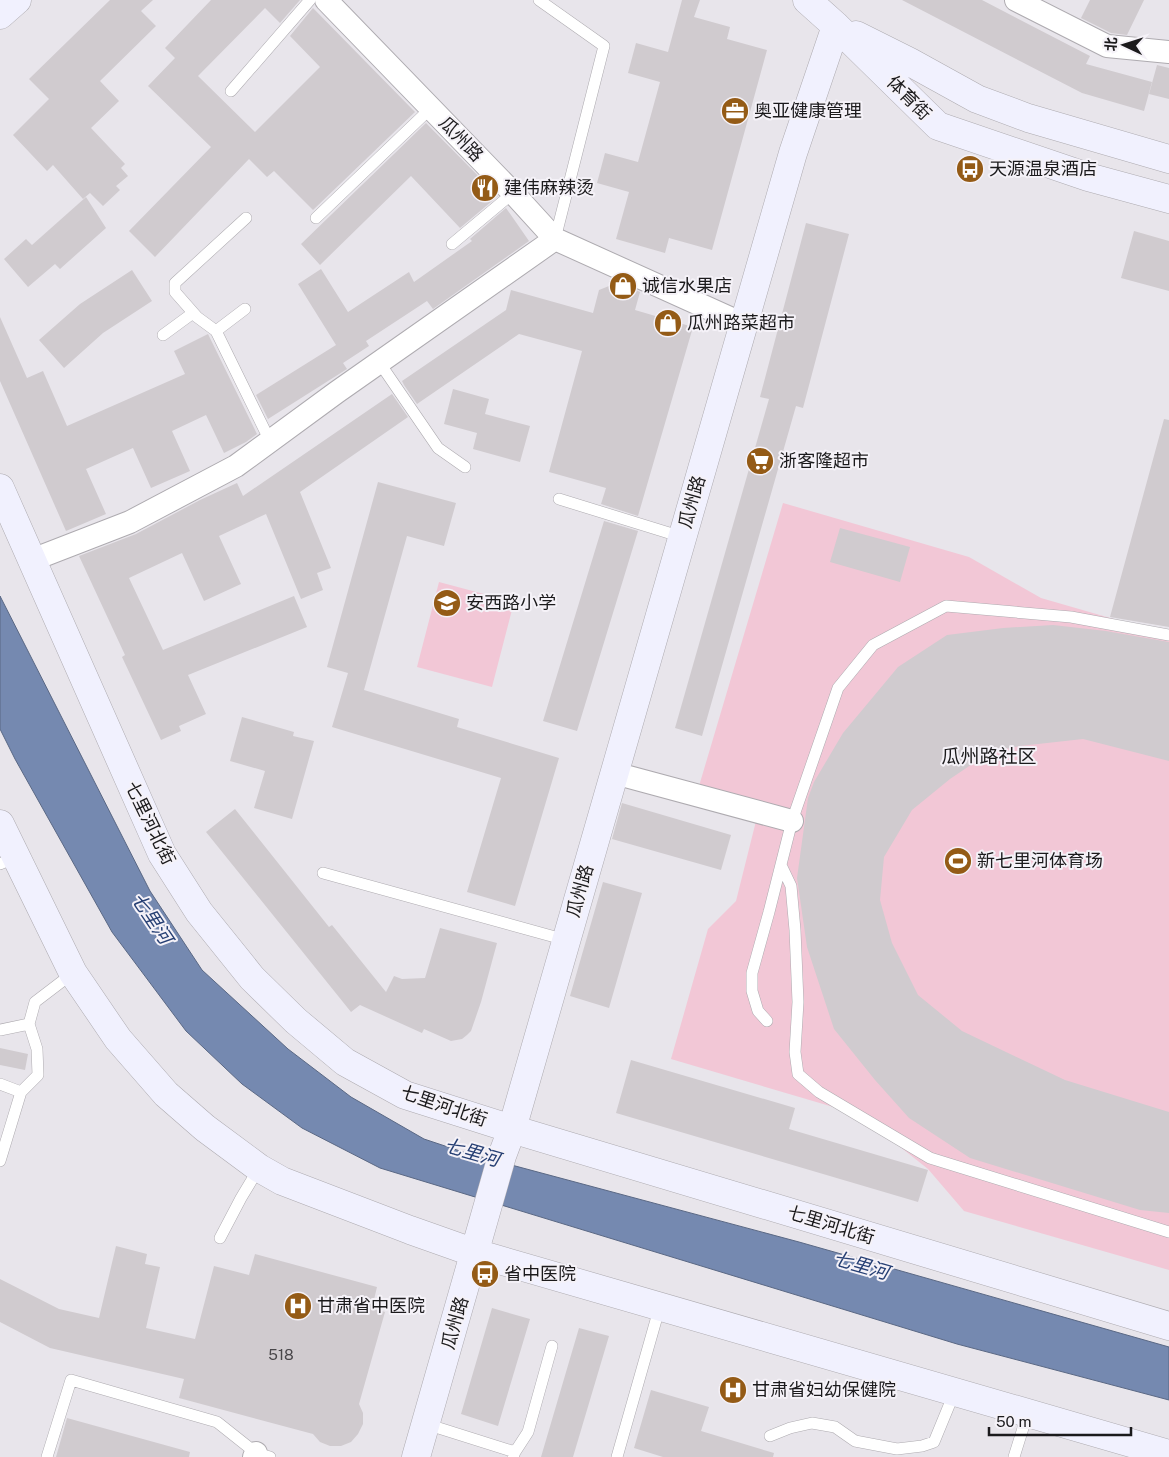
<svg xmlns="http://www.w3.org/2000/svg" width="1169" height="1457" font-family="'Public Sans','Noto Sans SC',sans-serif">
  <rect width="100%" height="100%" fill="#e8e5eb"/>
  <path fill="#f2c7d6" d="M783 503 969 557 1041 598 1169 635V1270L964 1211 928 1169 899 1146 874 1119 671 1059 708 929 736 901 756 821 694 803Z
    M439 582 514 602 492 687 417 667Z"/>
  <path fill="#7589b0" stroke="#5a6884" d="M0 596 150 891 202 970 288 1049 351 1097 424 1139 463 1152 799 1242 1169 1347V1400L957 1344 380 1168 302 1128 242 1084 186 1031 112 932 15 759 0 729Z"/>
  <path fill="#d0cbcf" d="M110 0H153L141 11 156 26 100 81 119 101 91 128 125 164 121 168 128 176 116 186 120 190 103 206 90 193 83 199 53 165 47 171 13 135 49 99 29 79Z
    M211 0H300L280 23 265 8 198 76 255 132 320 67 290 36 313 8 415 112 313 210 274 171 267 177 249 159 155 257 129 231 211 147 148 86 175 58 165 48Z
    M682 0H700L694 17 730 27 727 39 767 50 712 250 669 238 665 253 616 239 629 192 597 183 605 153 638 162 660 82 628 73 636 43 668 52Z
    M902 0H982L1090 56 1086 64 1152 82 1144 111 1082 93Z
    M1090 0H1144L1127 35 1111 33 1081 18Z
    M1157 65 1169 68V99L1149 94Z
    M426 123 498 196 460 228 411 176 320 265 301 244Z
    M86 197 106 228 60 269 55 264 28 287 4 259 26 239 32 245Z
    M506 208 529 241 433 309 427 301 366 341 369 346 343 363 347 369 268 419 256 395 336 345 298 284 321 269 348 312 409 272 414 282 472 241 470 239Z
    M806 223 849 234 803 408 796 406 702 736 675 728 769 399 760 397Z
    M1134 231 1169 241V291L1121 278Z
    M132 270 152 301 103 333 64 368 39 340 80 304Z
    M619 282 640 292 635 310 693 327 638 516 601 504 606 488 549 472 582 351 519 334 417 404 404 385 402 381 506 310 511 290 593 313 599 290Z
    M0 317 27 378 43 371 67 426 185 374 174 351 208 334 257 434 246 442 224 453 206 415 172 431 190 471 151 488 133 448 86 469 106 514 66 531 0 381Z
    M453 389 489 399 485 414 530 426 520 462 473 449 477 433 444 424Z
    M392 394 408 417 300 492 331 568 317 573 323 590 301 599 266 514 219 536 241 584 204 601 182 553 129 578 163 650 294 596 307 627 188 675 206 714 179 726 181 731 161 740 122 657 125 655 79 556 136 534 200 500 237 483 243 496Z
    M1164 419 1169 420V627L1110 617Z
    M378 482 456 503 444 546 407 536 364 690 459 719 457 727 559 758 515 906 467 892 501 778 332 727 348 673 327 667Z
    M604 521 638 531 577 731 543 721Z
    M840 528 910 547 900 582 830 562Z
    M1053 625 1106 631 1169 642V761L1083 739 1020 746 990 752 950 779 912 810 884 857 880 900 892 943 918 995 962 1031 1065 1080 1169 1112V1213L1140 1210 970 1158 909 1118 875 1080 834 1029 807 947 797 878 808 798 814 782 843 733 898 667 947 635 1003 628Z
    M242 717 294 732 293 736 314 741 292 819 254 808 265 771 230 761Z
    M622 803 731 835 721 870 612 839Z
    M235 809 329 927 332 925 386 992 394 976 402 979 425 978 440 928 497 943 481 1002 471 1031 467 1035 462 1039 451 1041 424 1029 422 1033 360 1005 351 1012 206 832Z
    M603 882 642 893 609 1008 570 996Z
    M0 1048 28 1054 25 1070 0 1065Z
    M631 1060 795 1108 789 1129 928 1170 918 1202 616 1113Z
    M116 1246 147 1254 145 1264 160 1267 146 1328 195 1339 214 1266 249 1275 255 1254 377 1287 372 1308 385 1312 359 1404 363 1413V1424L358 1434 351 1442 341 1446H330L320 1442 313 1434 179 1398 184 1379 50 1348 0 1322V1279L59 1309 99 1318Z
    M492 1308 530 1319 498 1426 461 1414Z
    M579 1328 609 1336 573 1457H541Z
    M651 1390 709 1407 701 1431 774 1453 773 1457H663L634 1448Z
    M67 1418 190 1452 189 1457H56Z"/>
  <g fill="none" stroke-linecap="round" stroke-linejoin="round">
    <defs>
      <path id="lane" d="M539 0 604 46 555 239
        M231 91 310 0
        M246 218 175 283V292L197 317 216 331 270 441
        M316 218 431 108
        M452 244 513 193
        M216 331 245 309
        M163 335 193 313
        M379 362 438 448 465 467
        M559 499 682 537
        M0 864 16 857
        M781 865 791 886 795 930 798 1002 795 1052 798 1074 819 1092 930 1158 1169 1232
        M323 873 566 940
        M767 1021 758 1011 752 991V973L769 912 792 821 838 688 873 645 946 606 1071 617 1169 635
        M0 1030 29 1024
        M0 1084 21 1092
        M0 1161 21 1092 38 1075 37 1049 29 1024 35 1002 73 973
        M220 1238 241 1198 259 1168
        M426 1424 515 1452 513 1457
        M770 1436 790 1428 812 1423 835 1427 855 1441 897 1449 922 1446 934 1442 955 1391
        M515 1452 528 1432 552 1346
        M47 1457 71 1380 217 1422 256 1453 270 1457
        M617 1457 660 1306
        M1014 1457 1028 1412"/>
      <path id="street" d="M326 0 513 193 555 239 743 324
        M1016 0 1107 46 1169 52
        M32 560 130 522 236 466 337 392 555 239
        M614 773 792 821
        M254 1457 256 1453"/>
      <path id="secondary" d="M807 0 836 26 938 126 1088 177 1169 199
        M0 15 17 0
        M856 35 910 62 977 99 1028 118 1169 159
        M0 488 162 854 199 912 252 978 296 1021 345 1062 405 1095 512 1129 1169 1326
        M0 824 73 973 118 1039 166 1094 205 1128 259 1168 282 1181 410 1230 475 1253 1169 1454
        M416 1457 502 1156 512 1129 793 153 836 26"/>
    </defs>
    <use href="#lane" stroke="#aeabb0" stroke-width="12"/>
    <use href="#street" stroke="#aeabb0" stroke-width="24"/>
    <use href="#secondary" stroke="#aeabb0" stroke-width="29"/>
    <use href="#lane" stroke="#fff" stroke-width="11"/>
    <use href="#street" stroke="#fff" stroke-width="22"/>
    <use href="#secondary" stroke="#f1f1fe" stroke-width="28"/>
  </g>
  <defs>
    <symbol id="office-disc" viewBox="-11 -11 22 22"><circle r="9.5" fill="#945b16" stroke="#f5f2f8"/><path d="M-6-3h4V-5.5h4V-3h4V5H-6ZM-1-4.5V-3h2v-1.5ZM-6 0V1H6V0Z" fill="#fff"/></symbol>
    <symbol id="bus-disc" viewBox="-11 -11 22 22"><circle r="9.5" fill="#945b16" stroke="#f5f2f8"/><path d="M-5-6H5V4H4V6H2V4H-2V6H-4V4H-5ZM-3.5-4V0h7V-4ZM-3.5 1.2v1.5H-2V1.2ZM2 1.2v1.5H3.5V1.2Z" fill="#fff"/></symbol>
    <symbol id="restaurant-disc" viewBox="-11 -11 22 22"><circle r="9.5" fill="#945b16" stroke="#f5f2f8"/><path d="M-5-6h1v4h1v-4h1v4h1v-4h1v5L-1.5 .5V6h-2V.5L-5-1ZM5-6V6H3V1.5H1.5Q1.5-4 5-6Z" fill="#fff"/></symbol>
    <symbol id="shop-disc" viewBox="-11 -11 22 22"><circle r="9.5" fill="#945b16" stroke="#f5f2f8"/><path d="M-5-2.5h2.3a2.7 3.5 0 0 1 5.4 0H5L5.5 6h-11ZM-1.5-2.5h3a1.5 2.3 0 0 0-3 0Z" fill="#fff"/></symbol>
    <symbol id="supermarket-disc" viewBox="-11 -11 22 22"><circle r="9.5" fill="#945b16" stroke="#f5f2f8"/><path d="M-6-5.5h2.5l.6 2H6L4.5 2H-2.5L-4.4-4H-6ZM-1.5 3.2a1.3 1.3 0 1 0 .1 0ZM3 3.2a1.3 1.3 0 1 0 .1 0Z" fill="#fff"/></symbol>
    <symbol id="school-disc" viewBox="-11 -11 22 22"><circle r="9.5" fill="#945b16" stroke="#f5f2f8"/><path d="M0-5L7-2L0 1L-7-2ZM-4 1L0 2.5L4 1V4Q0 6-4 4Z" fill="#fff"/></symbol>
    <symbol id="stadium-disc" viewBox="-11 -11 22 22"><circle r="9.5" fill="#945b16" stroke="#f5f2f8"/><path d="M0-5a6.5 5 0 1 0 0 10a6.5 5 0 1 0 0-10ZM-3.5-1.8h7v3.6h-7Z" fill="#fff"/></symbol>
    <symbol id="hospital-disc" viewBox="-11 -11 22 22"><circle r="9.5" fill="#945b16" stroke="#f5f2f8"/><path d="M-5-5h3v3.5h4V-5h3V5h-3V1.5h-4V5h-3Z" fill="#fff"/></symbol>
  </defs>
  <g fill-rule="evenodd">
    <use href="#office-disc" x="719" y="95" width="32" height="32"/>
    <use href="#bus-disc" x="954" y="153" width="32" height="32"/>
    <use href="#restaurant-disc" x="469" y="172" width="32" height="32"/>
    <use href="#shop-disc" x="607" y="270" width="32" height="32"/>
    <use href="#shop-disc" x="652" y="307" width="32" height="32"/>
    <use href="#supermarket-disc" x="744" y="445" width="32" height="32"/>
    <use href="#school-disc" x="431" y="587" width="32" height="32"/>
    <use href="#stadium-disc" x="942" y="845" width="32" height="32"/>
    <use href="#bus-disc" x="469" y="1258" width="32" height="32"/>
    <use href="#hospital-disc" x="282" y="1290" width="32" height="32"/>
    <use href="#hospital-disc" x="717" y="1374" width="32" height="32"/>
  </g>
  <g text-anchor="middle" stroke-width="4" stroke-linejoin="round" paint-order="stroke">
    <g font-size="15" fill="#484649">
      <text x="281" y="1360">518</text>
    </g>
    <g font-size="18" fill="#1b1a1c" stroke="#f5f2f8">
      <text transform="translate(909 98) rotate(45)" y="6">体育街</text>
      <text transform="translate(461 139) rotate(46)" y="6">瓜州路</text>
      <text transform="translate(692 502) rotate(-74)" y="6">瓜州路</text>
      <text transform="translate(150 823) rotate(64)" y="6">七里河北街</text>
      <text transform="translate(580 891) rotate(-74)" y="6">瓜州路</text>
      <text transform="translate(444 1106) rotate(19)" y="6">七里河北街</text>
      <text transform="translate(831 1225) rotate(17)" y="6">七里河北街</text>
      <text transform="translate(455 1323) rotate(-74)" y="6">瓜州路</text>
    </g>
    <g font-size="18" fill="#1b1a1c" stroke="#f5f2f8" text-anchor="start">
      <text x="754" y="117">奥亚健康管理</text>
      <text x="989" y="175">天源温泉酒店</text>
      <text x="504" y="194">建伟麻辣烫</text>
      <text x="642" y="292">诚信水果店</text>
      <text x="687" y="329">瓜州路菜超市</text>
      <text x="779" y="467">浙客隆超市</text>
      <text x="466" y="609">安西路小学</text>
      <text x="977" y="867">新七里河体育场</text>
      <text x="504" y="1280">省中医院</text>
      <text x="317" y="1312">甘肃省中医院</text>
      <text x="752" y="1396">甘肃省妇幼保健院</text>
    </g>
    <g font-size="19" fill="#1b1a1c" stroke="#f5f2f8">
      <text x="989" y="763">瓜州路社区</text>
    </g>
    <g font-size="19" font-style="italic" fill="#274074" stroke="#f5f2f8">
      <text transform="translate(152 918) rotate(56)" y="7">七里河</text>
      <text transform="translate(472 1152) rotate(16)" y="7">七里河</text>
      <text transform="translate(861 1265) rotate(16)" y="7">七里河</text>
    </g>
  </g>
  <g transform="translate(1124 45) rotate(274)" stroke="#f5f2f8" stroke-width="4" paint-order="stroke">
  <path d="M0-4L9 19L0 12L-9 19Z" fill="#1b1a1c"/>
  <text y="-8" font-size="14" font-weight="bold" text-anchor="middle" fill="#1b1a1c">北</text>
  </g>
  <path d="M989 1427v8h142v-8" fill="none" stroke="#1b1a1c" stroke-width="2.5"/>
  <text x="996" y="1427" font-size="15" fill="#1b1a1c" stroke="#f5f2f8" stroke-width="4" paint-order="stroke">50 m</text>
</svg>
